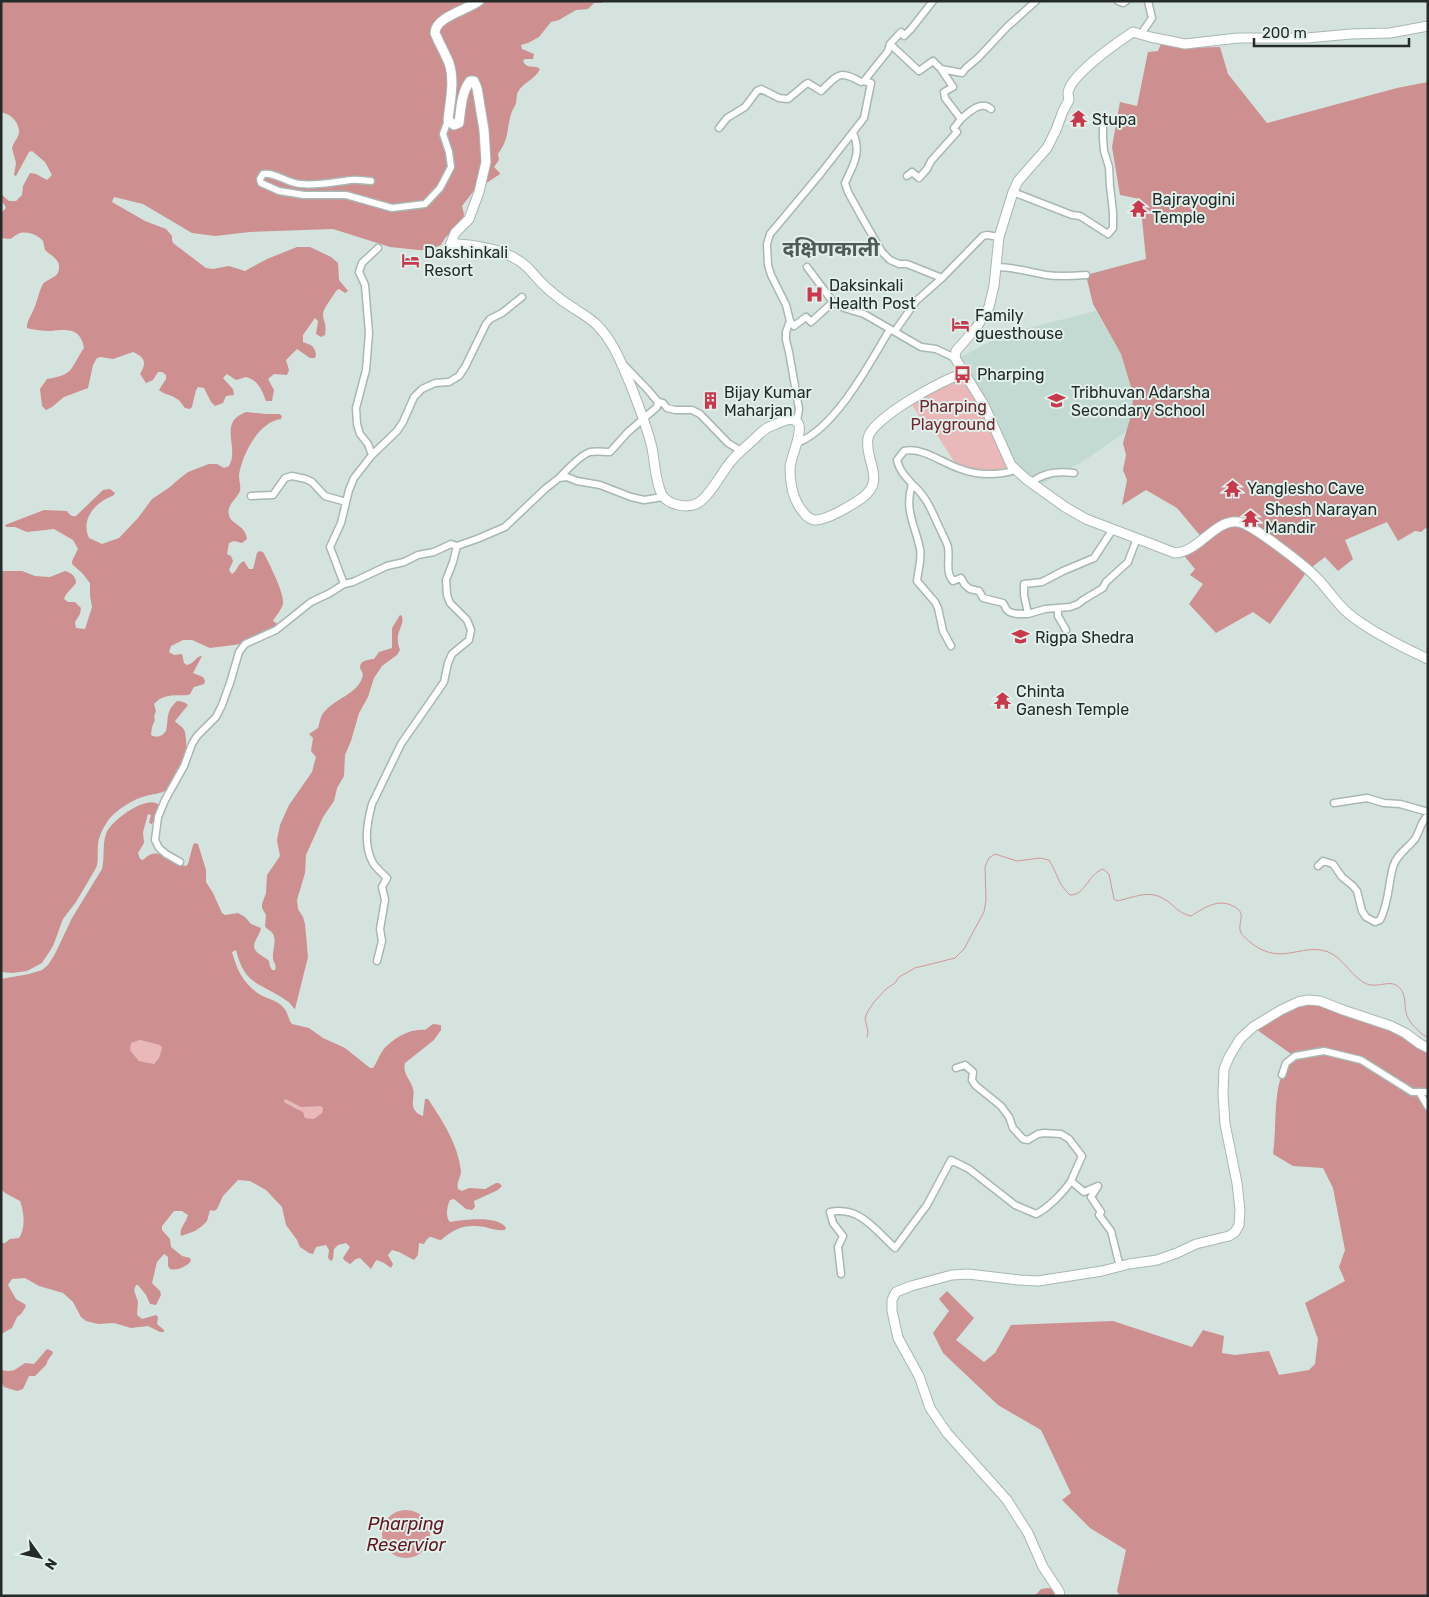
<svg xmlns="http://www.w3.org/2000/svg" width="1429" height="1597" font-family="Rubik,'Noto Sans Devanagari',sans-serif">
  <rect width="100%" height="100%" fill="#d4e3de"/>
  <path fill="#c3dad2" d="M1096 311 1121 354 1131 387 1133 397 1132 412 1127 431 1085 460 1037 487 1016 470 956 360 1004 334Z"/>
  <path fill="#eab8b8" d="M963 374 1016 470 991 475 957 466 928 421 919 416 912 405Z
    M140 1040 160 1045 162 1048 159 1058 154 1064 139 1061 130 1050 131 1043Z
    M285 1099 299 1106H320L323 1108 322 1113 314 1119 305 1118C303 1108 292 1107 284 1102Z"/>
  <path fill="#cd8f90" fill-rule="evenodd" d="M1 1H604L601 3H594L588 9 576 10 559 20 551 22 539 37 528 43 521 45 522 49 534 54 533 59H525L523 61C527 70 534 64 540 69 535 80 523 82 518 92 516 95 517 99 516 103 515 107 512 110 511 114 506 131 510 137 498 154L499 160 494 167 499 172 500 174 485 184 476 188 462 206 464 214 463 220 445 238 441 245 428 250H419L390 247 333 229 250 232 215 236 192 233 143 204 114 197 112 202 145 221 166 229 172 236V240L173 243 206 268 213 269 229 266 245 271 267 259 297 247H310L331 257 338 263 339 280 348 291 345 293 339 289 336 291C333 296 323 309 323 314 323 322 327 323 325 335L321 337 316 334 318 321 315 318 303 335V342C311 345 314 345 316 354L315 358H310L297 349 286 360 289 370 287 375 274 374 268 379 274 390 272 401H266C262 390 258 380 246 377 233 381 238 381 227 374L223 378 233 389 234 395 226 396 223 403 215 406 211 402 204 388 198 387 196 390 192 407 190 409 185 408C182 405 181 401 177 399 171 394 164 395 159 390L166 379V375L162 372H158L153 380 146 383 140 374C147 363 145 357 133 352L113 359 101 357 97 358 93 365 88 388 64 397 52 407 46 410 42 406 40 389 47 379C75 375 70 368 84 348 81 328 67 329 51 331 44 331 34 330 27 328V325C29 317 34 311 36 303 39 296 39 291 43 284 48 278 59 278 59 268 60 259 50 255 45 250L43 241C38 235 26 230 18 234 15 235 13 238 10 239L1 238V213L6 208 4 204 1 201V194L9 201H16L22 195 23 186 30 173 36 174 47 180 52 175 45 162 32 151 29 152 16 176 14 175 16 163 12 148C13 143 18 138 19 133 20 123 10 112 1 113Z
    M1162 41 1184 48 1220 47 1228 74 1267 123 1397 88 1428 82V526L1421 532 1415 531 1398 541 1387 522 1345 540 1353 559 1338 571 1325 557 1308 570 1270 624 1253 612 1216 633 1189 604 1203 584 1190 575 1195 569 1181 552 1203 539 1177 508 1146 490 1122 505 1127 480 1123 470 1126 455 1123 443 1132 412 1133 397 1131 387 1121 354 1093 304 1086 275 1146 259 1140 199 1120 195 1112 147 1120 102 1137 106 1148 52 1158 51Z
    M246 412 266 414H279L282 416 281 419C258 422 242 455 239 475 239 481 241 486 240 491 237 499 226 505 229 515 231 525 245 524 247 539L242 543 234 541 229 543 227 554 231 556 233 561 229 570 232 574C238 570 237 564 244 561L249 569H253L257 553 259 551 263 552C268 561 285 594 283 604 281 610 276 616 273 621L279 625 274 629 241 644 210 648 192 640H183L171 646 169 652 174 655 182 654 184 663 187 665C194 664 196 656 202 656L193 673 203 677 205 681 204 684 194 687C192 689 192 692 190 694 185 698 166 690 154 704L156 711 154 717 155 720 152 727 151 735C156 738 162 737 166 731 169 718 165 712 177 701 181 701 185 702 188 705L175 721C178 725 183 726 185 732 186 738 187 749 186 755 184 763 172 787 165 791 159 794 153 794 146 796 135 798 118 809 110 818 105 824 98 837 98 845 97 854 99 860 96 868L76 902 63 919 53 946 42 963 27 971 12 973 1 972V571H22L35 576 50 577 65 571C72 573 76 577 76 583 72 589 66 592 64 599L68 602H75L81 608 80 614 75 622 76 628 85 629 92 607 90 596V583C87 580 85 576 82 573 70 561 69 567 78 549L73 540 54 529 27 532 15 527H6L5 525 44 510 67 511C69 514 71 517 76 516L103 490 110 489 115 493 114 495C111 497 107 498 104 500 90 509 82 523 89 538L102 544 119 538 138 518 152 499 170 487 179 479 188 472 209 464H217L224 468 229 466C240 447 217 423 246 412Z
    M400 615 402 616C405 628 393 631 400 650L397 655 382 666 374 678 368 697 359 713 351 741 345 755 344 776 337 788 334 801 323 817 306 855 305 873 297 900 298 909 303 917 305 924 308 957 295 1009C292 1007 291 1003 287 1001 261 982 245 987 236 950L232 952C237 970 243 983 259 994 267 999 277 1000 283 1007 288 1012 288 1019 292 1024L309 1028 323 1038 345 1048 370 1068H373C377 1062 379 1056 383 1050 393 1038 411 1028 425 1030L433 1024 441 1025V1030L434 1040 405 1063C402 1074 411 1080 413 1089 415 1095 411 1103 414 1109 416 1113 420 1115 423 1116L425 1099H428C442 1120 458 1144 461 1171 461 1178 456 1182 458 1189L462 1191 469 1188 485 1189 496 1183H499L502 1186 498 1190 474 1201 475 1207 472 1210 466 1209 454 1199 450 1200C447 1206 445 1217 450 1222 464 1220 498 1215 506 1228L505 1230C499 1231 492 1229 485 1227 466 1224 456 1227 441 1240 431 1239 431 1232 424 1244L419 1243 418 1255 414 1260 399 1252 392 1250 388 1255 393 1264 391 1268 384 1263 377 1260 375 1262 371 1269 360 1258 356 1259 350 1264 344 1260 343 1258 350 1247 346 1243 338 1245 334 1249 333 1259 331 1261 328 1258 329 1250 326 1245 316 1247 313 1254 309 1253 300 1247 297 1240 286 1225 282 1207 266 1190 250 1181 238 1180 223 1196 217 1209 214 1211 210 1210 207 1221 202 1226 195 1231 181 1236C179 1228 186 1223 188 1215L182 1211H174L162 1226V1230L170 1239 171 1247 182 1256 190 1258 191 1261C186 1267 177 1271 170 1269L168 1266V1257L164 1254 157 1262 152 1283 160 1291 161 1295 156 1305 150 1304 146 1295 138 1285H136L134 1290 138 1302 137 1315 142 1319 156 1315 158 1317 157 1324 164 1330V1332H160L148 1326 131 1328 114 1323 98 1324 86 1321 81 1317 73 1302 63 1293 39 1286 25 1278 12 1279 8 1285 16 1299 26 1305 25 1308 21 1314 17 1317 12 1328 1 1334V1243H5L10 1239 19 1238C26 1228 24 1212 20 1201L5 1193 1 1189V979L29 974 42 970 48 965 55 954 72 918 102 869C105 857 102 845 106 834 111 820 148 794 159 805L152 824 149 823 151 815 148 814 143 832 144 843 138 853 140 859 143 860C159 843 171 864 186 866L188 864 193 845 195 843 198 844 206 870V882L213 893 222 913 225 915 238 913 245 917 251 924 261 928C260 936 250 944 256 951 259 955 265 957 269 961L270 966 272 970H275C277 964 274 964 273 959 272 951 277 941 273 934 271 930 267 930 265 926L266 915 262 908V904L266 893 267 875 280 856 277 840 280 825 289 805 312 772 316 757 311 751 313 738 309 734 318 728C320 722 320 715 326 710 337 698 361 692 363 674L360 668C360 660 367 660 374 659L379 652 392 648V628ZM140 1040 160 1045 162 1048 159 1058 154 1064 139 1061 130 1050 131 1043ZM285 1099 301 1107 320 1106 323 1108 322 1113 314 1119 305 1118 303 1112 284 1102Z
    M1308 1000 1378 1021 1428 1048V1596H1120L1117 1591 1126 1550 1090 1528 1062 1500 1071 1493 1041 1430 998 1405 943 1353 933 1333 949 1311 939 1299 947 1291 974 1318 956 1340 984 1362 995 1353 1011 1325 1113 1321 1192 1347 1203 1330 1224 1336 1222 1353 1235 1355 1269 1351 1279 1375 1309 1370 1315 1364 1318 1339 1305 1303 1345 1281 1339 1267 1345 1250 1333 1188 1323 1168 1293 1166 1273 1154C1278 1124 1270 1077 1294 1056L1253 1027Z
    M47 1349 52 1351 53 1353 48 1360 46 1365 35 1376H29L23 1389 17 1391 4 1387 1 1381V1370C15 1373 15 1369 25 1363L34 1364Z
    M1048 1588 1053 1589 1056 1596H1035L1041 1589Z"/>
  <path fill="#d49697" d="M382 1534a24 24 0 1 1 48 0a24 24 0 1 1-48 0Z"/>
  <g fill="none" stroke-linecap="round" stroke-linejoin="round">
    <path stroke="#d49697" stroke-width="1" d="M867 1037 868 1032 865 1018 868 1011 874 1002 886 989 895 983 899 977 915 968 955 958 964 949 984 912 986 900 985 867 989 858 995 854 1017 861 1040 858 1049 860C1058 874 1057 883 1070 895 1086 895 1087 875 1103 869L1109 874 1114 899 1117 901C1133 898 1148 889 1164 899 1175 905 1177 913 1191 916 1204 908 1218 898 1233 906 1237 908 1240 910 1241 914 1242 920 1238 927 1241 933 1246 940 1257 948 1265 951 1285 959 1302 947 1321 950 1341 953 1347 972 1363 982 1375 990 1387 980 1396 985 1408 992 1403 1005 1407 1016 1411 1025 1420 1033 1428 1038"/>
    <defs>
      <path id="minor" d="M1118 1 1123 3 1126 1
        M1141 34 1152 18 1148 1
        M890 44 919 71 933 61 941 69 962 73 966 68 978 58 1007 27 1036 1
        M941 69 953 87 944 92 945 98 961 119C969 112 981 100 991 109
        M719 128 727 118 745 107 757 91 761 89 779 98 788 99 806 84 808 83 821 91C838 75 839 69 861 82L864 81
        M853 133C862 153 853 165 845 183L848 192 864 221 882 252 890 260 899 264H907L942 278
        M907 176 912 172 919 178 927 169 931 161 957 132 954 128 961 119
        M371 181C364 181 358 179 351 180 334 182 318 186 300 184 287 183 275 172 263 174L260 179 261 183 279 191 304 195H346L392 208 425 204 440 188 451 167 449 152 443 134 448 120
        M1013 192 1072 215 1080 216 1108 234 1113 228V212L1110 186 1109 167 1104 151 1103 139V117
        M807 267 833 302
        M996 267C1014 267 1029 272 1046 275 1060 277 1073 276 1086 275
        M790 321 794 326 806 317 811 322 833 302 844 308 864 314 890 329
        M895 331 916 301 942 278 983 236 987 235 999 237
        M624 365 648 390 658 402 663 403 667 408 675 410H692L700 414 728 443 741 451
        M797 421 799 409 789 352 786 340V332L790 321 786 305 771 275 768 265 767 244 770 234 786 215 821 173 864 118 871 83 864 81 888 51 890 44 901 32 904 36 911 29 933 1
        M797 443C835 429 870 363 890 329L921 347 936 349 955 358
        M372 455 397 431 403 422 414 397 422 389 435 383 449 382 459 376 465 367 486 324 490 319 502 313 522 297
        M559 478C566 471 580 455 590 452 596 451 604 452 610 452L628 432 657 407 658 402
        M1031 483C1043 472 1058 471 1074 473
        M912 484C929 499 932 513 942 533 944 538 947 542 948 547 950 559 945 572 953 581L961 578 965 585 970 589 979 591 983 598 1003 603C1005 605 1005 608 1007 610 1012 615 1022 614 1028 614
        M251 496 273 495 285 478 292 476 306 479 312 482 325 496 346 502
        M1113 529 1094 558 1063 571 1042 582 1024 584V595L1028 614 1045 609 1070 607 1078 604 1083 600 1103 588 1106 582 1128 562 1137 538
        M344 584 330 547 341 523 349 490 354 478 372 455 368 444 360 434 357 424 356 408 366 370 369 333 365 285 359 272 362 263 378 248
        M1058 609V616L1066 630
        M951 646 943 631 938 608 935 602 917 581C918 570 922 560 920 549 915 524 904 511 912 484 905 476 899 470 897 460L904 451C922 447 941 462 958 468 978 476 996 476 1016 470
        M1334 803 1367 798 1384 803 1400 804 1428 812
        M180 862 166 854 159 848 155 840 158 817 165 800 184 766 192 744 197 736 216 717 222 705 230 683 239 652 245 644 276 630 311 602 330 593 344 584 353 582 387 566 404 562 418 555 434 552 451 544 457 546 477 539 505 527 545 489 559 478 567 477 577 481 600 485 631 497 644 500 663 497
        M1318 866 1323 861 1333 864 1342 877 1353 886 1357 891 1362 911 1366 917 1375 922 1380 920C1389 903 1388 885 1393 867 1396 855 1408 848 1415 839 1420 831 1421 821 1428 815
        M377 961 382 941 380 929 385 900 382 887 387 878C382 873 376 868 373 863 363 845 367 823 372 804L401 744 444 682 448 663 452 654 469 640 471 630 467 620 450 603 447 595 446 580 453 562 457 546
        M956 1068 965 1065 973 1072 972 1080 975 1085 1001 1106 1009 1117 1013 1128 1023 1139 1028 1140 1038 1134 1044 1133 1061 1134 1069 1139 1082 1156 1071 1181 1084 1192 1098 1186 1091 1197 1101 1212 1099 1215 1111 1231 1120 1267
        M1282 1075 1286 1063 1295 1056 1324 1051 1361 1060 1412 1092H1428
        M1419 1092 1428 1107
        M841 1274 838 1247 843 1236 833 1223 830 1212C860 1206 875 1230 895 1248L927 1205 951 1160 969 1169 1015 1205 1036 1214C1047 1209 1064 1192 1071 1181"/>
      <path id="secondary" d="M1428 26 1390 33 1351 34 1307 38H1238L1185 44 1150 37 1133 32C1118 42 1070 75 1068 93 1068 95 1069 98 1069 100L1063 111 1056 130 1047 148 1018 181 1013 192 999 237 994 286 989 307 976 328 956 351 955 358 984 405 1011 465 1026 479 1065 507 1086 519 1175 553C1199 552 1215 519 1238 522 1251 523 1305 566 1316 577 1327 588 1336 603 1349 614 1371 632 1402 647 1428 659
        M447 253 455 233 469 219 479 192 486 162 484 130 477 88 474 81H470C461 93 461 109 459 123L454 125 448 120C450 102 455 80 449 63 445 53 439 43 435 33 435 17 467 10 479 1
        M447 254 458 244C481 246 509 250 527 267 534 274 540 282 548 289 555 295 562 301 569 305 579 312 589 317 597 325 614 342 622 365 631 386 639 407 647 426 652 448 655 463 655 481 662 495 668 505 687 509 698 503 711 495 722 471 733 459 739 452 746 447 752 441 758 436 762 430 769 427 775 425 791 415 797 422 805 429 790 458 790 468 790 483 793 501 804 513 806 516 810 519 814 520 826 521 852 505 862 498 887 480 864 461 868 438 871 419 944 378 963 374
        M1060 1596 1059 1591 1043 1567 1028 1533 1007 1500 947 1433 930 1408 919 1376 898 1338 892 1311V1300L896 1292 911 1286 952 1275 968 1274 1019 1280 1038 1281 1102 1271 1129 1264 1157 1260 1177 1253 1196 1244 1229 1236 1235 1232 1239 1225 1240 1210 1237 1183 1225 1124 1223 1094 1224 1069 1229 1057 1240 1039 1253 1027 1281 1010 1298 1002 1308 1000 1320 1001 1343 1010 1391 1026 1405 1033 1420 1044 1428 1048"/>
    </defs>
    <use href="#minor" stroke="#a9b7b2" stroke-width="9"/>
    <use href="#secondary" stroke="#a9b7b2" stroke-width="11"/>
    <use href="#minor" stroke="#fff" stroke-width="6"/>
    <use href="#secondary" stroke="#fff" stroke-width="9"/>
  </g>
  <defs>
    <symbol id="temple-bare" viewBox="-9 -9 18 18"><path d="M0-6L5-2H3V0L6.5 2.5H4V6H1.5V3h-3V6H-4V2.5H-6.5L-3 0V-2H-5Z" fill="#c9394c" stroke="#e1f0eb" stroke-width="2.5" paint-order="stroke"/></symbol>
    <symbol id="hotel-bare" viewBox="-9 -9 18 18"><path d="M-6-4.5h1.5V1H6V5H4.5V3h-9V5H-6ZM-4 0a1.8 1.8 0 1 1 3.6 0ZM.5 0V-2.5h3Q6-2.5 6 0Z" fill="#c9394c" stroke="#e1f0eb" stroke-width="2.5" paint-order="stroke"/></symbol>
    <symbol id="hospital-bare" viewBox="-9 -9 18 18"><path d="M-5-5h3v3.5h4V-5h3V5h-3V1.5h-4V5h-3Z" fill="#c9394c" stroke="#e1f0eb" stroke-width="2.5" paint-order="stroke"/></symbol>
    <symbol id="bus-bare" viewBox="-9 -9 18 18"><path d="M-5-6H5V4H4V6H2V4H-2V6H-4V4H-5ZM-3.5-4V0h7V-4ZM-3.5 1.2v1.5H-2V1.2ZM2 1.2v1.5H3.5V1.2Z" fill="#c9394c" stroke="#e1f0eb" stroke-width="2.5" paint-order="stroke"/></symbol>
    <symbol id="building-bare" viewBox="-9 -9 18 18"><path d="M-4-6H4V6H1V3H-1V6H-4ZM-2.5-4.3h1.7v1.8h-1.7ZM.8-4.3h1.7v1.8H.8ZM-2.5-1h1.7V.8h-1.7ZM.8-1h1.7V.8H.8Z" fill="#c9394c" stroke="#e1f0eb" stroke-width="2.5" paint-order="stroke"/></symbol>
    <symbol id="school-bare" viewBox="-9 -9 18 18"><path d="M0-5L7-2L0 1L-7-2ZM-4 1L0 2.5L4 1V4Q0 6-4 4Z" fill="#c9394c" stroke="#e1f0eb" stroke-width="2.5" paint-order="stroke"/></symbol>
    <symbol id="university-bare" viewBox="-9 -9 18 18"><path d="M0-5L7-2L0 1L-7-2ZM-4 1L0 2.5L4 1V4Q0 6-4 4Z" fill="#c9394c" stroke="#e1f0eb" stroke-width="2.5" paint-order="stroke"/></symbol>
  </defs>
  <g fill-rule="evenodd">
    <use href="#temple-bare" x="1066" y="106" width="25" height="25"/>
    <use href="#temple-bare" x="1126" y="196" width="25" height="25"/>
    <use href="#hotel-bare" x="398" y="248" width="25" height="25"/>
    <use href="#hospital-bare" x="802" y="282" width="25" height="25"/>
    <use href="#hotel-bare" x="948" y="312" width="25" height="25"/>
    <use href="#bus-bare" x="950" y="362" width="25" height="25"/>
    <use href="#building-bare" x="698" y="388" width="25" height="25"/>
    <use href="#school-bare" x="1044" y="388" width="25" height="25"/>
    <use href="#temple-bare" x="1220" y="476" width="25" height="25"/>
    <use href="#temple-bare" x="1238" y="506" width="25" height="25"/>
    <use href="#university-bare" x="1008" y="624" width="25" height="25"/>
    <use href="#temple-bare" x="990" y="688" width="25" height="25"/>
  </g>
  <g text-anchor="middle" stroke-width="4" stroke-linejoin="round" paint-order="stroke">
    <g font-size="16" fill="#252b29" stroke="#e1f0eb" text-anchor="start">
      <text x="1092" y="125">Stupa</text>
      <text x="1152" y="205">Bajrayogini<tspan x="1152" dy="18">Temple</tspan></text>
      <text x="424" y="258">Dakshinkali<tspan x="424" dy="18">Resort</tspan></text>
      <text x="829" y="291">Daksinkali<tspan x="829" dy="18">Health Post</tspan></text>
      <text x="975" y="321">Family<tspan x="975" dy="18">guesthouse</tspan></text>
      <text x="977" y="380">Pharping</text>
      <text x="724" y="398">Bijay Kumar<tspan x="724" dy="18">Maharjan</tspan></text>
      <text x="1071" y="398">Tribhuvan Adarsha<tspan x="1071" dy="18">Secondary School</tspan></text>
      <text x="1247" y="494">Yanglesho Cave</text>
      <text x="1265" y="515">Shesh Narayan<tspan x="1265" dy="18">Mandir</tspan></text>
      <text x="1035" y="643">Rigpa Shedra</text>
      <text x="1016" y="697">Chinta<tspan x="1016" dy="18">Ganesh Temple</tspan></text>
    </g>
    <g font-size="16" fill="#72272e" stroke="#e1f0eb">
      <text x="953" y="412">Pharping<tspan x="953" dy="18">Playground</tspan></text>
    </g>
    <g font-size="18" font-style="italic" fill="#601720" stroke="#e1f0eb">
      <text x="406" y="1530">Pharping<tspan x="406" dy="21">Reservior</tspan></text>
    </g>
    <g font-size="21" font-weight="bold" fill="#4e5b56" stroke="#e1f0eb">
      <text x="831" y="256">दक्षि‍णकाली</text>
    </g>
  </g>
  <rect width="1429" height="1597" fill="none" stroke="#252b29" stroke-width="5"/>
  <g transform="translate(40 1557) rotate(123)" stroke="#e1f0eb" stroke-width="4" paint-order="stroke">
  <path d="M0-4L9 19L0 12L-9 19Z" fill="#252b29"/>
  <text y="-8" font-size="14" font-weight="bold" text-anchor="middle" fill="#252b29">N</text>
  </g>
  <path d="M1254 38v8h155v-8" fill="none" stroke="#252b29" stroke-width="2.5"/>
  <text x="1262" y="38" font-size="15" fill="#252b29" stroke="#e1f0eb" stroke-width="4" paint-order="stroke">200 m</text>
</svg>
